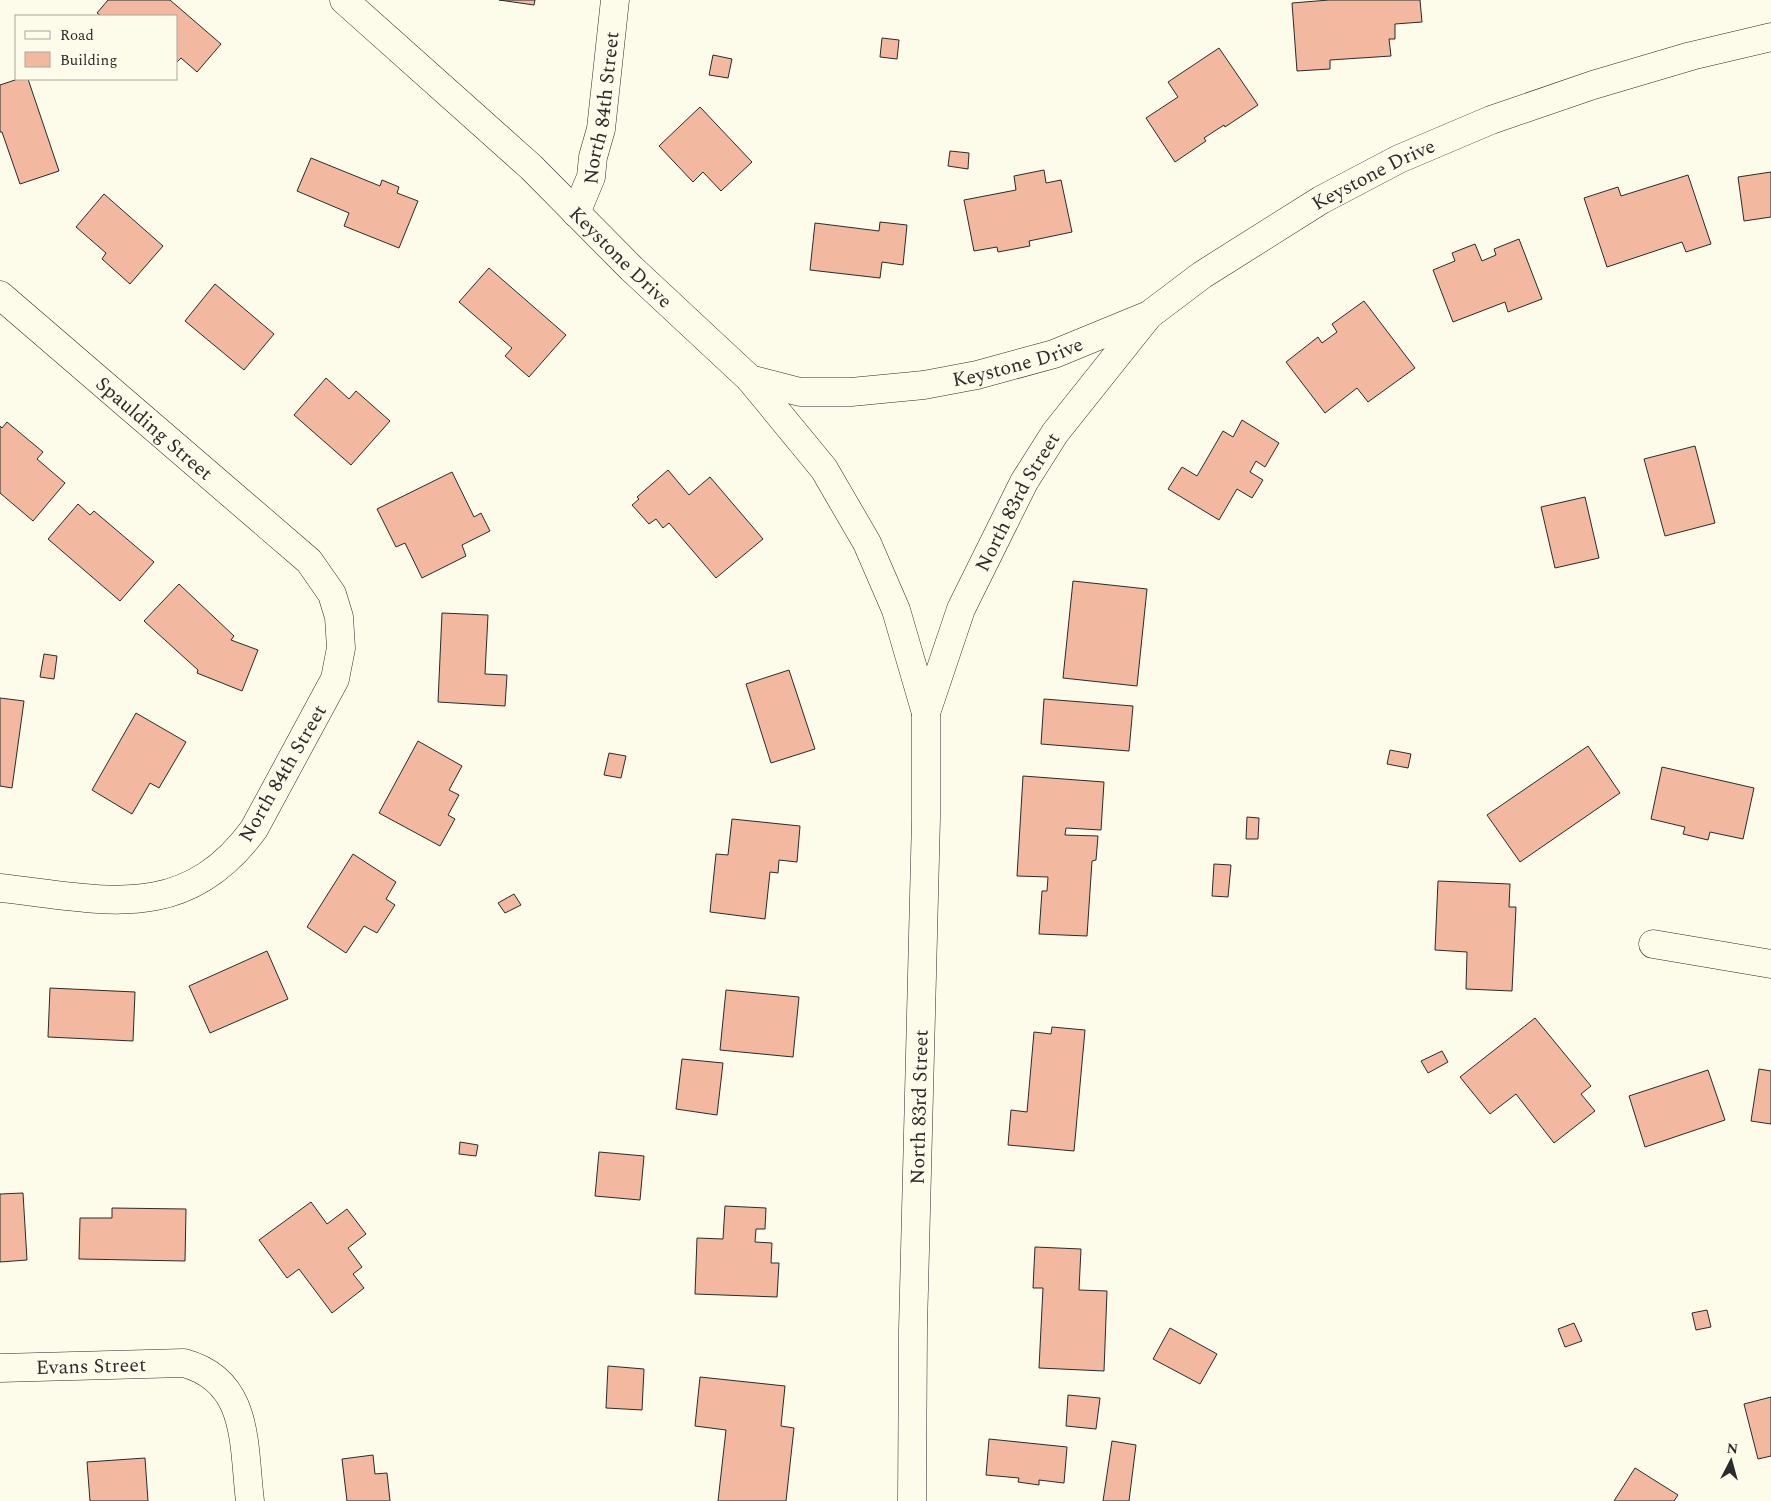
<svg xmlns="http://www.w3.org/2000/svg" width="1771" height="1501" font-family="Spectral,serif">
  <rect width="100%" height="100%" fill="#fdfbea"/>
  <path fill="#f2b8a0" stroke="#2b2b2b" d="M108 0H170L221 44 197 72 181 58 176 63V16H101L97 13Z
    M499 0H535L534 5Z
    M1329 0H1420L1422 22 1395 24V39H1389L1391 56 1330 60V69L1297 71 1292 3Z
    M882 38 899 40 897 59 880 57Z
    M1219 48 1258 105 1225 127 1224 125 1204 138 1206 141 1175 162 1146 118 1178 97 1168 82Z
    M713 55 732 59 728 78 709 75Z
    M18 79H28L59 171 20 184 2 132H0V85Z
    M700 107 752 162 721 191 703 172 693 182 659 146Z
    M950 151 969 153 968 169 948 166Z
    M311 158 380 186 382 180 399 187 397 193 418 201 399 248 344 226 349 213 297 191Z
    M1044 170 1046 183 1061 180 1072 232 1029 241 1030 246 998 252 997 247 974 251 964 200 1016 190 1014 176Z
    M1771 172V217L1744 221 1738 177Z
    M1688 175 1711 244 1686 252 1682 242 1607 267 1584 198 1618 187 1621 196Z
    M104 194 163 246 130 284 102 259 106 253 76 227Z
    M880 222 907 225 903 265 882 262 880 278 810 270 815 223 879 231Z
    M1519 239 1542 299 1508 312 1505 302 1453 322 1433 270 1455 261 1452 253 1475 244 1482 261 1496 255 1494 249Z
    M489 268 566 335 529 377 505 356 512 348 459 302Z
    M215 284 274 334 244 370 185 321Z
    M1364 301 1415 368 1368 402 1357 388 1325 413 1286 362 1318 337 1322 343 1337 332 1332 324Z
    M326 378 349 399 356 391 390 421 351 465 294 415Z
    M1242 420 1279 443 1265 467 1256 461 1250 472 1263 480 1252 498 1237 489 1219 520 1168 489 1182 467 1197 476 1223 431 1233 437Z
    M7 422 43 452 37 459 65 483 33 521 0 493V426L2 428Z
    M1695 446 1715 523 1665 536 1644 459Z
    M668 470 689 495 710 477 763 539 716 578 669 523 663 528 656 519 649 524 632 505 639 499 637 497Z
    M452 472 474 517 481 513 490 531 462 545 466 556 422 578 405 543 396 547 377 509Z
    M1585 497 1599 558 1555 568 1541 507Z
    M78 504 90 515 94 511 154 562 120 601 48 539Z
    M1073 581 1147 589 1137 686 1063 678Z
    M179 584 234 636 231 640 258 650 242 691 197 673 198 670 144 621Z
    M442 613 488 615 485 674 507 675 505 706 438 702Z
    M44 654 57 656 54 679 40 677Z
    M789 670 815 749 771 763 746 684Z
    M0 698 24 701 12 788 0 786Z
    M1044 699 1133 706 1129 751 1041 744Z
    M136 713 186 742 159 788 150 783 132 814 92 790Z
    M418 741 462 766 449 790 459 795 448 815 455 819 440 846 379 813Z
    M1588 746 1620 793 1520 862 1487 815Z
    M1390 750 1411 754 1408 768 1387 764Z
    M609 753 626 756 621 778 604 775Z
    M1662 767 1754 788 1743 839 1710 832 1708 840 1683 834 1685 827 1651 819Z
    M1023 776 1104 782 1101 830 1066 828 1065 835 1098 836 1096 860 1092 861 1087 936 1039 934 1042 891H1047L1048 877 1017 876Z
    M1247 817 1259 818 1258 839H1246Z
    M732 819 800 826 797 862 779 860 778 873 770 872 765 919 710 912 716 854 728 855Z
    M353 854 396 882 386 899 395 905 377 933 364 926 346 953 307 927Z
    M1214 864 1231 865 1228 897 1212 896Z
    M1438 881 1510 884 1509 907H1516L1512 991 1466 989 1467 952 1435 950Z
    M514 894 521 905 505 913 498 903Z
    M267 951 288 999 210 1033 189 986Z
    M50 988 135 992 133 1041 48 1037Z
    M726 990 799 997 793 1057 720 1050Z
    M1535 1018 1591 1086 1581 1094 1595 1111 1554 1143 1516 1094 1490 1114 1460 1077Z
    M1052 1027 1085 1030 1074 1151 1008 1145 1011 1110 1027 1112 1034 1032 1051 1034Z
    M1442 1051 1448 1062 1428 1073 1421 1061Z
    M682 1059 723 1063 717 1115 676 1109Z
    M1759 1069 1771 1071V1124L1751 1121Z
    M1708 1070 1725 1120 1645 1147 1629 1096Z
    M460 1142 478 1145 476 1156 459 1154Z
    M599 1152 644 1156 640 1200 595 1196Z
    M23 1193 27 1260 0 1262V1194Z
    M311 1202 327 1224 347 1209 366 1234 348 1248 362 1267 353 1274 364 1288 332 1313 299 1269 287 1278 259 1240Z
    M725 1206 766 1208 765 1229H756L755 1242 772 1243 771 1263H779L777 1297 695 1294 697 1238 723 1239Z
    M112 1208 186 1209 185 1261 79 1259 80 1218H112Z
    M1035 1247 1081 1249 1079 1290 1107 1291 1104 1371 1039 1368 1043 1288H1033Z
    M1707 1310 1711 1327 1696 1330 1692 1313Z
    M1574 1323 1582 1341 1565 1347 1558 1329Z
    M1170 1328 1217 1354 1200 1384 1153 1359Z
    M608 1366 644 1369 642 1410 606 1408Z
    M700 1377 785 1386 781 1426 794 1428 786 1501H718L726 1430 695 1426Z
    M1068 1395 1100 1398 1096 1429 1066 1426Z
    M1771 1397V1456L1758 1459 1744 1404Z
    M989 1439 1067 1447 1064 1483 1039 1480V1485L1018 1482 1019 1478 986 1475Z
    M1112 1441 1136 1445 1129 1501H1103Z
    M373 1455 375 1474 387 1473 390 1501H347L342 1459Z
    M145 1458 148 1501H90L87 1462Z
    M1635 1468 1678 1495 1674 1501H1614Z"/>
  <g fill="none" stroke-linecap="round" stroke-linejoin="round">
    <defs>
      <g id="street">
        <path id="s1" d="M344 0 531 167 632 269 750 379 800 392H851L924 385 977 375 1054 354 1149 315"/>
        <path id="s2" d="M576 213 591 177 593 157 601 129 615 0"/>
        <path id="s3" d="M0 295 309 561 332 594 339 617 341 648 335 679 254 829C184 925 102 899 0 888"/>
        <path d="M750 379 824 469 867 543 896 610 926 713"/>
        <path d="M1653 944 1771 964"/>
        <path id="s4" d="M0 1368 184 1363C250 1381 243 1445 250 1501"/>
      </g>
      <g id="secondary">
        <path id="s5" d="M912 1501 913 1329 926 818V713L961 609 1024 482 1055 433 1149 315 1202 275 1321 200 1399 159 1491 120 1593 85 1691 56 1771 37"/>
      </g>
    </defs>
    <use href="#street" stroke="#2b2b2b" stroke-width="29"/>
    <use href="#secondary" stroke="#2b2b2b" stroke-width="29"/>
    <use href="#street" stroke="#fdfbea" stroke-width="28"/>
    <use href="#secondary" stroke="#fdfbea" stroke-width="28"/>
  </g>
  <g text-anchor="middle" stroke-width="4" stroke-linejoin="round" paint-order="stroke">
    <g font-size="20" fill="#2b2b2b" stroke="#fdfbea">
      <text dy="7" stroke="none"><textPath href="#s2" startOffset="109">North 84th Street</textPath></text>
      <text dy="7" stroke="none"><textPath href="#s5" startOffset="1514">Keystone Drive</textPath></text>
      <text dy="7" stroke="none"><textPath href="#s1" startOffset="378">Keystone Drive</textPath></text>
      <text dy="7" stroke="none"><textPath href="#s1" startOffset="828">Keystone Drive</textPath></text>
      <text dy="7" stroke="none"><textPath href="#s3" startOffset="204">Spaulding Street</textPath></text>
      <text dy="7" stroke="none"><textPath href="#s5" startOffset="1019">North 83rd Street</textPath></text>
      <text transform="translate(282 773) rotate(-60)" y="7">North 84th Street</text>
      <text dy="7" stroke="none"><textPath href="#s5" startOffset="394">North 83rd Street</textPath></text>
      <text dy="7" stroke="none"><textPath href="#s4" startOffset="91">Evans Street</textPath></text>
    </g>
  </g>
  <rect x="15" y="15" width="162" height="65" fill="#fdfbea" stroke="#a9a89e"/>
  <rect x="25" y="31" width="25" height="8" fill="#fdfbea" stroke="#a9a89e"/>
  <text x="60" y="40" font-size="15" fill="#2b2b2b">Road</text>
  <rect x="25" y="52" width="25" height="15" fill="#f2b8a0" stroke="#a9a89e"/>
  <text x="60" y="65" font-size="15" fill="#2b2b2b">Building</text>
  <g transform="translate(1731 1461) rotate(6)" stroke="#fdfbea" stroke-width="4" paint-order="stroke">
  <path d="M0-4L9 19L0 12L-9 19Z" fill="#2b2b2b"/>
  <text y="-8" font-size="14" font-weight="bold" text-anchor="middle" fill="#2b2b2b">N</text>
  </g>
</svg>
